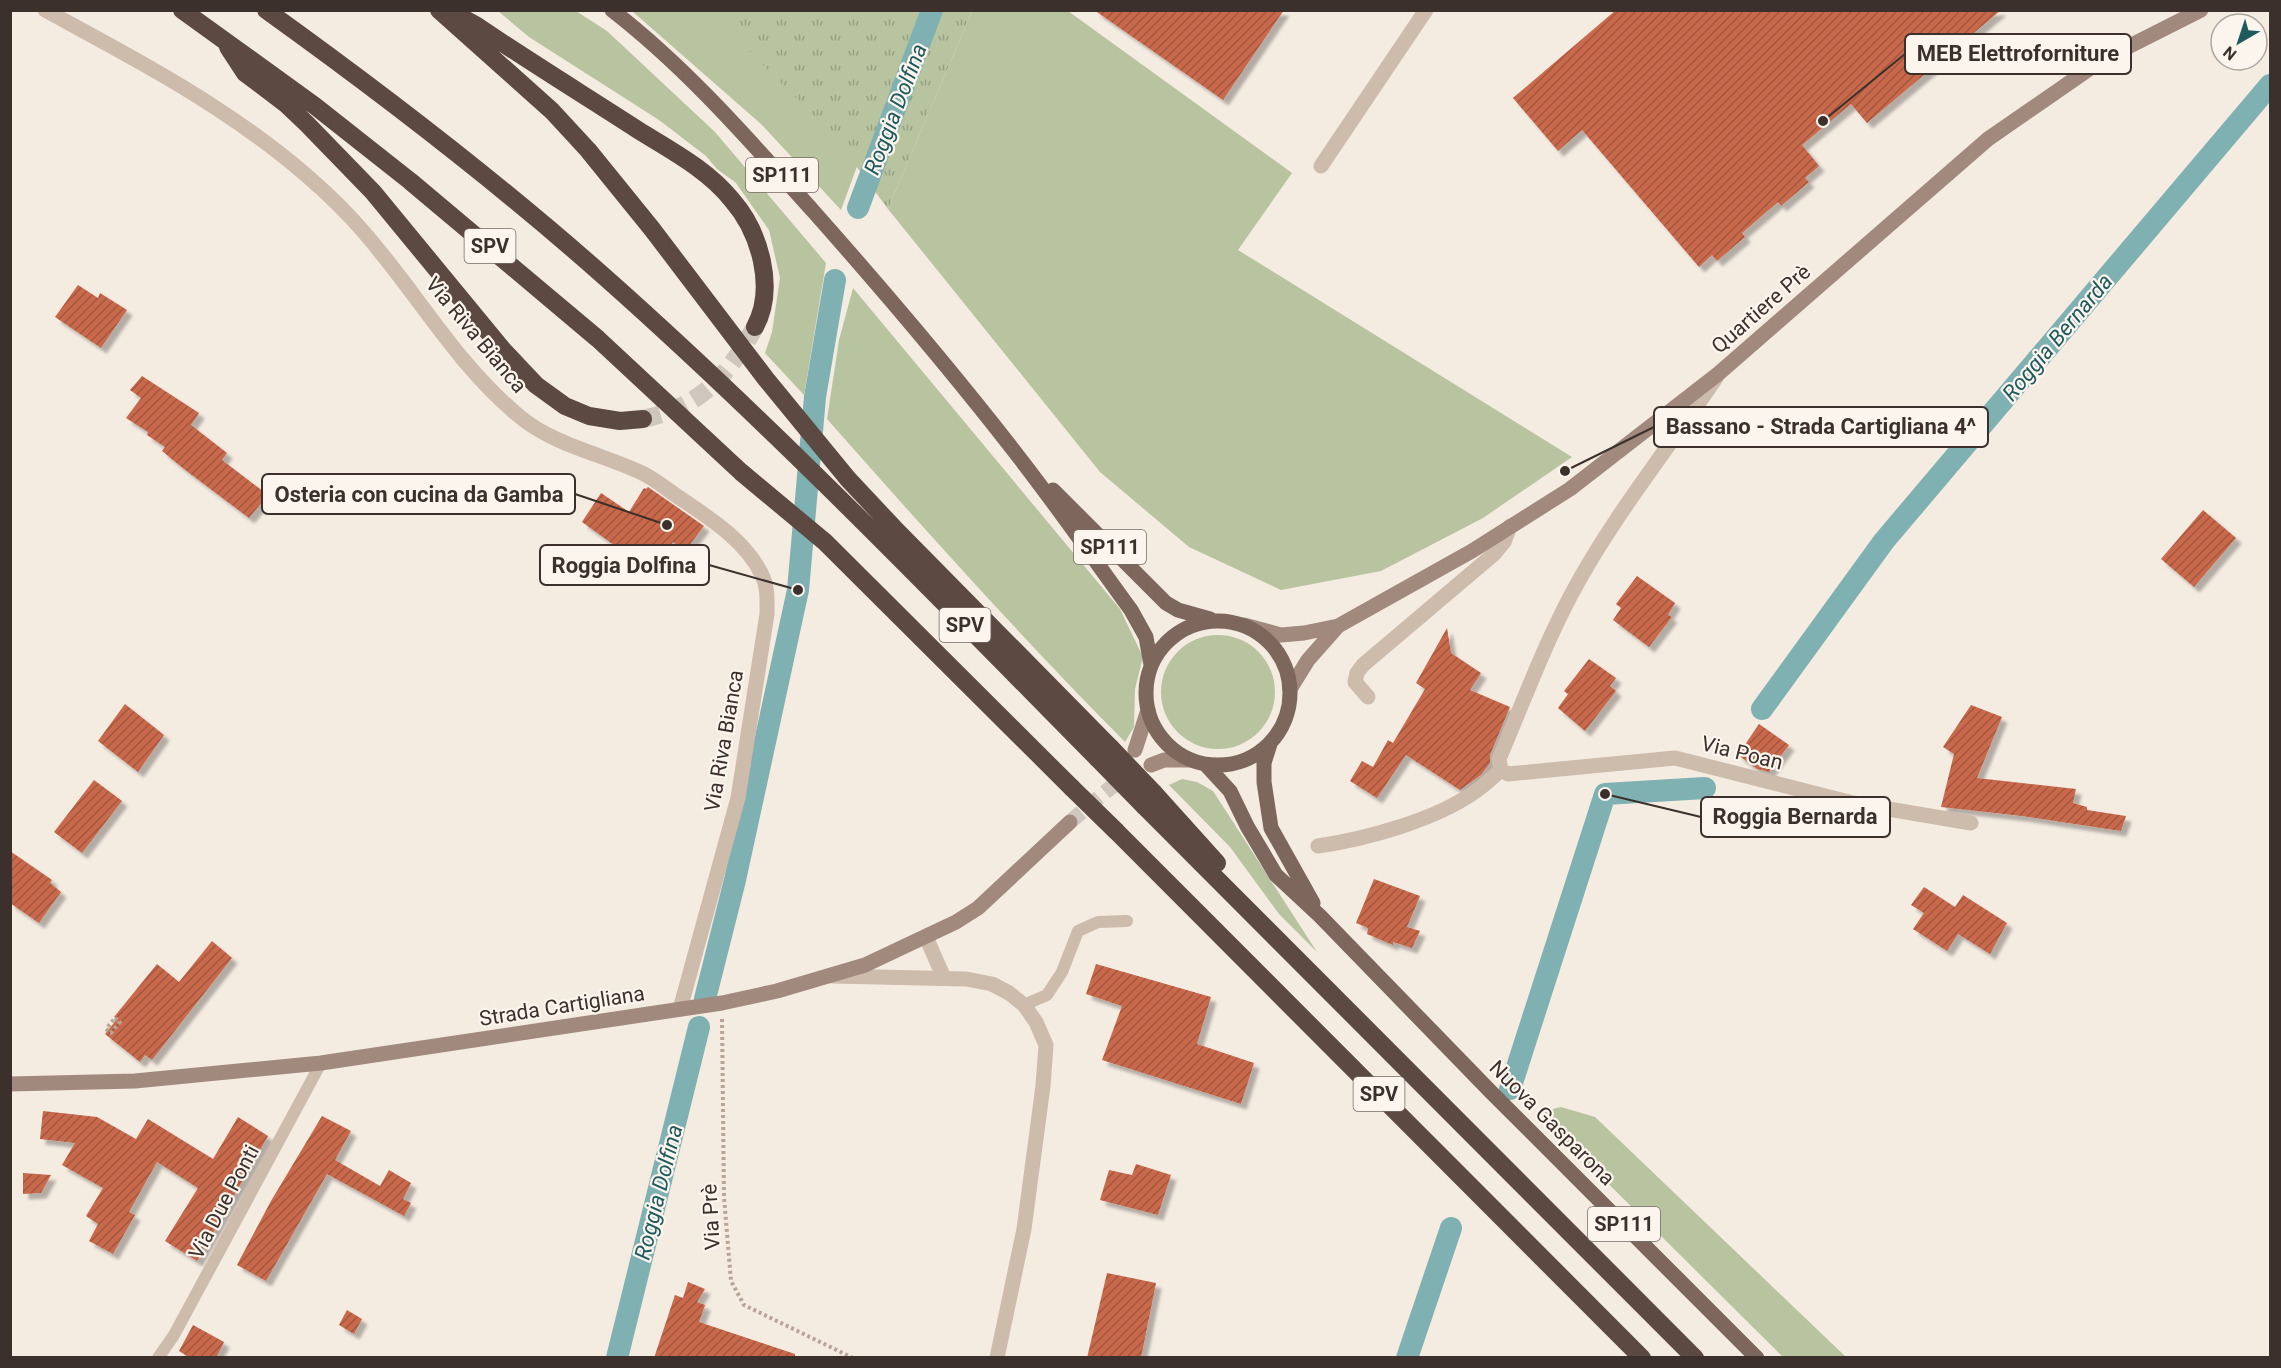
<svg xmlns="http://www.w3.org/2000/svg" width="2281" height="1368" font-family="Roboto,sans-serif">
  <defs>
    <pattern id="park-tufts" width="24" height="20" patternUnits="userSpaceOnUse" patternTransform="scale(1.5)"><rect width="24" height="20" fill="#b8c4a0"/><path d="M3 7l-1-3M5 7V3M7 7l1-3M15 17l-1-3M17 17v-4M19 17l1-3" fill="none" stroke="#97a083"/></pattern>
    <pattern id="building-hatch" width="6" height="6" patternUnits="userSpaceOnUse" patternTransform="scale(1.5)"><rect width="6" height="6" fill="#c8694b"/><path d="M-1 1l2-2M0 6l6-6M5 7l2-2" fill="none" stroke="#a4573f"/></pattern>
    <filter id="shadow"><feDropShadow dx="5.5" dy="5.5" stdDeviation="1.5" flood-color="#0004"/></filter>
  </defs>
  <rect width="100%" height="100%" fill="#f4ebe1"/>
  <path fill="#b8c4a0" d="M498 11H576L607 31 715 132 826 263 804 395 765 353 772 332 780 278 769 230 736 183 717 169 706 156 659 120 529 37Z
    M632 11H914L841 210 761 124Z
    M972 11H1068L1292 173 1238 250 1572 457 1483 518 1381 571 1281 590 1189 547 1100 472 888 209Z
    M853 288 1120 609 1143 657 1135 689 1134 727 1125 742C1022 638 924 529 827 419L839 340Z
    M1161 692a57 57 0 1 1 114 0a57 57 0 1 1-114 0Z
    M1182 779 1197 782 1213 791 1317 952 1279 914 1230 847 1169 785Z
    M1561 1107 1595 1117 1846 1357H1783L1537 1113Z"/>
  <path fill="url(#park-tufts)" d="M709 11H972L888 209 833 135Z"/>
  <g fill="none" stroke-linecap="round" stroke-linejoin="round">
    <path stroke="#7fb0b2" stroke-width="22" d="M858 208 932 10
      M1762 709 1884 541 2270 85
      M705 999 735 880 798 590 815 397 835 280
      M1510 1089 1605 794 1705 788
      M617 1358 699 1027
      M1407 1358 1451 1228"/>
  </g>
  <path fill="url(#building-hatch)" filter="url(#shadow)" d="M1094 10H1284L1223 100Z
    M1616 10H2001L1867 123 1851 104 1802 145 1819 166 1805 178 1809 182 1781 206 1778 202 1742 233 1745 237 1717 261 1712 255 1699 267 1582 130 1558 151 1513 98Z
    M78 285 98 298 100 293 127 310 101 348 55 317Z
    M142 376 199 413 191 425 227 453 222 460 268 495 249 518 184 469 162 451 165 447 147 435 148 432 126 418 141 398 130 390Z
    M648 487 704 526 685 551 673 542 667 550 661 546 653 561 631 545 625 553 582 522 601 493 629 512 644 488 646 489Z
    M2203 510 2236 538 2194 587 2161 559Z
    M1637 576 1675 603 1668 615 1672 617 1649 647 1613 620 1621 608 1616 604Z
    M1447 628 1451 653 1481 673 1470 690 1510 707 1490 755V763L1481 775 1460 790 1406 755 1377 798 1350 781 1362 761 1373 767 1388 740 1393 743 1425 689 1416 683Z
    M1589 659 1616 678 1610 686 1616 691 1585 731 1558 708 1568 694 1564 691Z
    M125 704 164 735 138 772 98 741Z
    M1971 705 2002 717 1977 778 2076 789 2073 803 2087 807V810L2126 816 2121 831 2022 816 1941 807 1954 754 1943 747Z
    M1759 724 1789 745 1769 772 1757 769 1738 755Z
    M94 780 122 801 82 853 54 832Z
    M10 851 52 880 50 883 61 892 39 923 10 903Z
    M1374 879 1420 896 1407 927 1420 931 1412 948 1393 942V945L1367 934 1368 928 1356 923Z
    M1924 887 1955 907 1963 895 2007 923 1990 954 1958 934 1947 951 1913 929 1924 913 1911 905Z
    M212 941 232 958 152 1060 145 1055 140 1062 105 1034 117 1019 114 1017 157 964 179 982Z
    M1096 964 1211 997 1197 1044 1254 1063 1241 1104 1102 1060 1122 1006 1086 994Z
    M43 1111 97 1117 136 1139 148 1119 213 1159 238 1117 268 1136 197 1261 165 1241 198 1188 157 1162 129 1212 135 1215 113 1254 89 1241 98 1224 86 1216 103 1188 62 1165 75 1143 40 1139Z
    M322 1116 351 1131 335 1160 380 1186 389 1170 411 1183 403 1199 411 1203 404 1216 327 1174 266 1281 237 1265 271 1201Z
    M1136 1164 1171 1175 1158 1215 1100 1200 1109 1170 1132 1175Z
    M23 1173 51 1175 41 1193 23 1194Z
    M1107 1273 1156 1283 1141 1358H1087Z
    M688 1282 705 1289 697 1302 705 1305 699 1322 795 1354V1358H654L675 1295 683 1298Z
    M347 1310 362 1319 354 1334 339 1325Z
    M193 1325 224 1342 216 1358H190L179 1351Z"/>
  <g fill="none" stroke-linecap="round" stroke-linejoin="round">
    <path stroke="#cfc6bd" stroke-width="15" stroke-dasharray="15 8" stroke-linecap="butt" d="M1070 822 1110 788 1129 777"/>
    <path stroke="#cfc6bd" stroke-width="18" stroke-dasharray="18 9" stroke-linecap="butt" d="M643 419C700 407 727 377 755 327"/>
    <path stroke="#b9a596" stroke-width="4" stroke-dasharray="3 3" stroke-linecap="butt" d="M115 1018 120 1022 111 1033 106 1029Z
      M722 1019 724 1197 731 1281 744 1305 853 1358"/>
    <path stroke="#cdbbac" stroke-width="12" d="M1024 1005 1047 995 1062 972 1078 931 1098 922 1127 921
      M158 1358 174 1335 321 1063"/>
    <path stroke="#cdbbac" stroke-width="15" d="M45 10C155 70 266 127 353 220 411 282 452 361 519 416 553 445 602 454 642 473 653 478 664 487 674 494 706 516 745 539 762 575 768 587 767 601 767 614L738 798 680 1009
      M1321 166 1426 10
      M1716 378C1667 450 1612 518 1571 595 1543 648 1522 705 1499 759L1501 770 1508 774 1675 758 1853 803 1971 823
      M1368 697 1355 682 1357 673 1363 665 1494 554 1504 542 1510 526
      M1318 846C1366 839 1436 820 1476 791 1485 785 1493 777 1501 770
      M926 937 944 978
      M833 976 966 979 992 984 1009 993 1024 1005 1036 1022 1046 1045 1043 1086 1024 1229 997 1358"/>
    <path stroke="#a18a7d" stroke-width="15" d="M1244 625 1281 635 1304 633 1338 626 1472 551 1570 489 1718 374 1988 139 2102 60 2201 10
      M1290 689 1308 660 1338 626
      M1135 750 1148 710
      M1151 765 1164 760H1191
      M10 1084 135 1081 321 1063 722 1003 777 991 865 965 956 922 978 908 1070 822"/>
    <path stroke="#7d675c" stroke-width="15" d="M612 10C688 69 750 141 814 212 884 291 953 372 1018 456 1057 506 1093 558 1131 610L1146 637 1151 665
      M1053 490 1166 603 1178 610 1210 619
      M1146 693a72 72 0 1 1 144 0a72 72 0 1 1-144 0Z
      M1270 744 1264 763V782L1271 828 1313 903
      M1205 764 1230 791 1247 826 1276 875 1320 916 1490 1091 1757 1358"/>
    <path stroke="#5c4a42" stroke-width="18" d="M182 10 315 106 410 181 598 339 741 472 825 542 1072 788
      M266 10C383 94 499 183 607 279 778 431 937 596 1098 759
      M439 10 552 111 588 150 652 229 766 379 848 479 894 528 1111 748
      M448 10 477 26C530 62 584 95 638 130 670 150 707 169 732 200 760 232 776 288 755 327
      M228 47 245 73 286 104 307 124 373 192 503 350 536 385 565 406 589 416 620 421 643 419
      M1154 793 1217 863
      M1144 806 1695 1358
      M1116 831 1642 1358"/>
    <path stroke="#5c4a42" stroke-width="18" d="M1111 748 1154 793
      M1098 759 1144 806
      M1072 788 1116 831"/>
  </g>
  <g text-anchor="middle" stroke-width="4.5" stroke-linejoin="round" paint-order="stroke">
    <g fill="#fbf5ee" stroke="#756b66" stroke-width="1.5">
      <rect x="746" y="158" width="72" height="34" rx="4.5"/>
      <rect x="464.5" y="229" width="51" height="34" rx="4.5"/>
      <rect x="1074" y="530" width="72" height="34" rx="4.5"/>
      <rect x="939.5" y="608" width="51" height="34" rx="4.5"/>
      <rect x="1353.5" y="1077" width="51" height="34" rx="4.5"/>
      <rect x="1588" y="1207" width="72" height="34" rx="4.5"/>
    </g>
    <g font-size="20" font-weight="bold" fill="#3b302b">
      <text x="782" y="182">SP111</text>
      <text x="490" y="253">SPV</text>
      <text x="1110" y="554">SP111</text>
      <text x="965" y="632">SPV</text>
      <text x="1379" y="1101">SPV</text>
      <text x="1624" y="1231">SP111</text>
    </g>
    <g font-size="21" fill="#3b302b" stroke="#fbf5ee">
      <text transform="translate(1761 309) rotate(-41)" y="7">Quartiere Prè</text>
      <text transform="translate(476 335) rotate(50)" y="7">Via Riva Bianca</text>
      <text transform="translate(724 741) rotate(-80)" y="7">Via Riva Bianca</text>
      <text transform="translate(1742 753) rotate(14)" y="7">Via Poan</text>
      <text transform="translate(562 1006) rotate(-9)" y="7">Strada Cartigliana</text>
      <text transform="translate(1552 1123) rotate(45)" y="7">Nuova Gasparona</text>
      <text transform="translate(224 1202) rotate(-62)" y="7">Via Due Ponti</text>
      <text transform="translate(711 1217) rotate(-93)" y="7">Via Prè</text>
    </g>
    <g font-size="22" font-style="italic" fill="#1f5a5e" stroke="#fbf5ee">
      <text transform="translate(895 109) rotate(-69)" y="8">Roggia Dolfina</text>
      <text transform="translate(2057 337) rotate(-50)" y="8">Roggia Bernarda</text>
      <text transform="translate(658 1192) rotate(-76)" y="8">Roggia Dolfina</text>
    </g>
  </g>
  <path fill="none" stroke="#3b302b" stroke-width="2" d="M1823 121L1905 54M1565 471L1654 427M667 525L575 494M798 590L709 565M1605 794L1701 817"/>
  <g fill="#3b302b" stroke="#fbf5ee" stroke-width="2">
    <circle cx="1823" cy="121" r="6"/>
    <circle cx="1565" cy="471" r="6"/>
    <circle cx="667" cy="525" r="6"/>
    <circle cx="798" cy="590" r="6"/>
    <circle cx="1605" cy="794" r="6"/>
  </g>
  <g fill="#fbf5ee" stroke="#3b302b" stroke-width="2">
    <rect x="1905" y="34" width="226" height="40" rx="6"/>
    <rect x="1654" y="407" width="334" height="40" rx="6"/>
    <rect x="262" y="474" width="313" height="40" rx="6"/>
    <rect x="540" y="545" width="169" height="40" rx="6"/>
    <rect x="1701" y="797" width="189" height="40" rx="6"/>
  </g>
  <g font-size="22" text-anchor="middle" font-weight="bold" fill="#3b302b">
    <text x="2018" y="61">MEB Elettroforniture</text>
    <text x="1821" y="434">Bassano - Strada Cartigliana 4^</text>
    <text x="419" y="502">Osteria con cucina da Gamba</text>
    <text x="624" y="573">Roggia Dolfina</text>
    <text x="1795" y="824">Roggia Bernarda</text>
  </g>
  <rect width="2281" height="1368" fill="none" stroke="#3b302b" stroke-width="24"/>
  <g transform="translate(2239 42) rotate(219)"><circle r="28" fill="#fbf5ee" stroke="#aea6a0" stroke-width="1.5"/>
  <path d="M0-4.5L10 22L0 15L-10 22Z" fill="#1f5a5e"/>
  <text y="-9" font-size="16" font-weight="bold" text-anchor="middle" fill="#3b302b">N</text>
  </g>
</svg>
